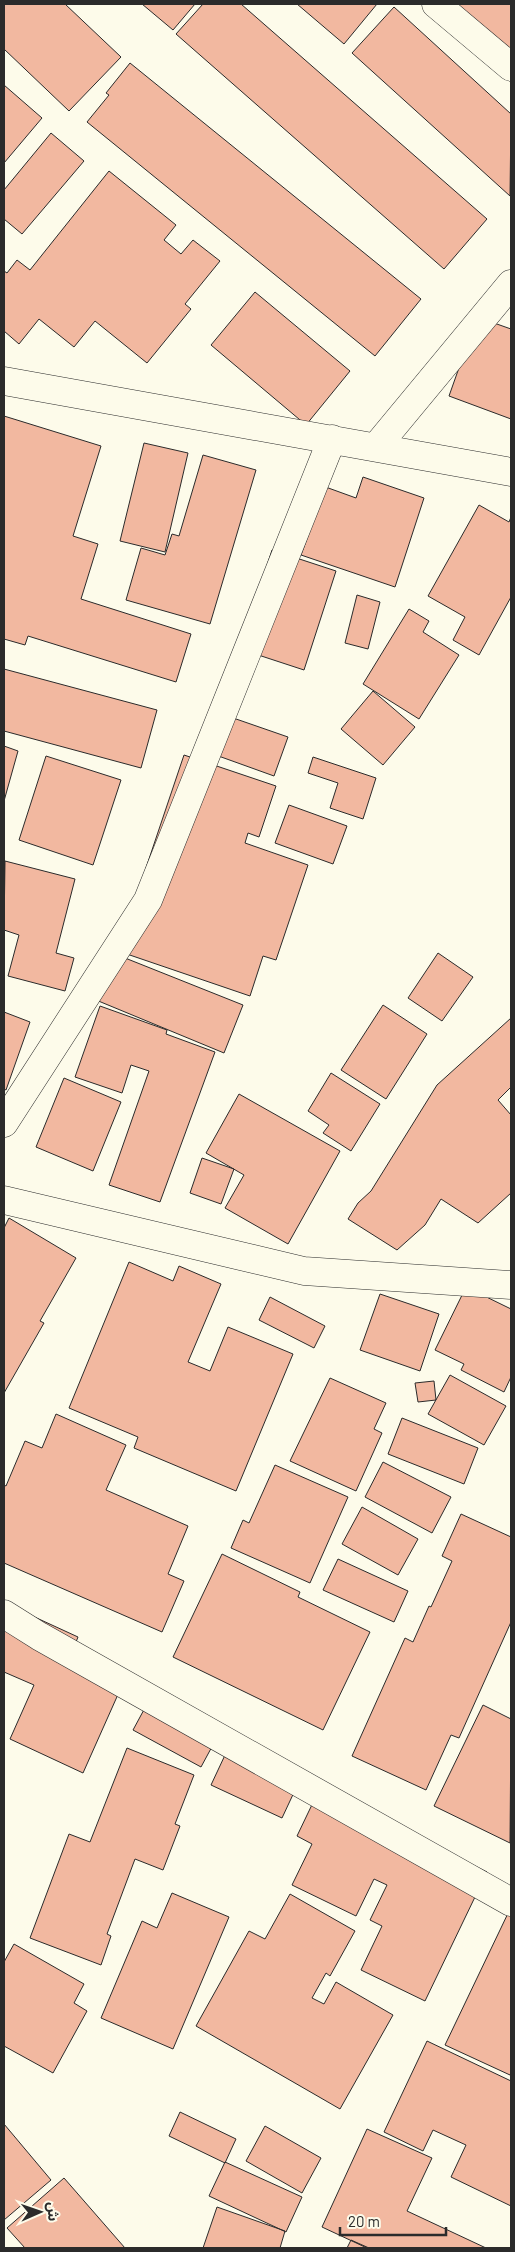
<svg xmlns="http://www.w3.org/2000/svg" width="515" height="2252" font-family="Barlow,'Noto Sans Arabic',sans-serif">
  <rect width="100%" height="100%" fill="#fdfbea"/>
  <path fill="#f2b8a0" stroke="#2b2b2b" d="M4 4H65L121 57 69 111 4 49Z
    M142 4H195L173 30Z
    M203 4H241L487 219 444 269 176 34Z
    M297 4H377L344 44Z
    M449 4H511V57Z
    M394 7 511 114 510 196 352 53Z
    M130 63 421 299 375 356 87 122 109 95 106 93Z
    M4 85 42 118 4 163Z
    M51 133 84 161 22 234 4 219V190Z
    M109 171 176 225 164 240 181 254 193 240 220 261 185 304 191 309 147 363 95 321 74 347 39 319 19 344 4 331V271L7 273 17 260 30 270Z
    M255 292 350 371 306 425 211 345Z
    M477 317 511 329V419L449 396Z
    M4 416 101 446 73 536 98 544 81 599 191 634 176 682 28 636 25 645 4 639Z
    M144 443 188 453 165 552 120 541Z
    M203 455 256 470 210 624 126 600 141 548 165 555 172 534 179 536Z
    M363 477 424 498 395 587 301 555 309 533V481L356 498Z
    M479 505 509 522 511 517V597L479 655 453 640 465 617 428 596Z
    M272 550 336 571 304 670 240 649Z
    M357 595 380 602 368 649 345 643Z
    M409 609 429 621 423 632 459 655 419 719 363 684Z
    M4 669 157 710 141 768 4 731Z
    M373 691 415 727 383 765 341 729Z
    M213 711 288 737 274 776 199 749Z
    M4 746 18 751 4 801Z
    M184 755 276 786 259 837 248 833 245 843 308 865 276 960 263 956 250 996 118 951Z
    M46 756 121 780 93 865 19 840Z
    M313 757 376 778 363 819 330 808 338 783 308 773Z
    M289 805 347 826 333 864 275 843Z
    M5 861 75 879 56 953 74 958 65 991 8 976 19 935 4 930Z
    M438 953 473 977 442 1021 408 998Z
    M115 954 243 1005 224 1053 96 1000Z
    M383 1005 427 1034 386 1099 341 1070Z
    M100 1006 167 1030 166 1034 215 1052 160 1202 109 1185 149 1071 131 1065 122 1093 75 1077Z
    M4 1012 30 1022 6 1090 4 1089Z
    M511 1018V1087L498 1100 511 1115V1193L478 1223 441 1199 425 1225 397 1250 348 1219 358 1203 371 1191 437 1085Z
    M331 1073 380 1104 351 1151 323 1133 329 1125 308 1111Z
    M64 1078 121 1102 93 1171 36 1147Z
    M239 1094 340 1151 288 1244 225 1208 244 1175 206 1153Z
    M202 1158 234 1169 221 1204 190 1193Z
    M9 1218 76 1258 40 1321 44 1323 4 1393V1228Z
    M129 1262 173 1281 179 1266 221 1284 188 1362 210 1371 228 1327 293 1354 236 1491 134 1448 138 1437 69 1408Z
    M466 1287 511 1309V1377L504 1392 461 1370 464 1364 435 1350Z
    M380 1294 439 1314 420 1371 360 1350Z
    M270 1297 325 1326 314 1348 259 1320Z
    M450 1375 506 1406 484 1445 428 1414Z
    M330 1378 386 1403 374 1429 382 1433 356 1491 290 1461Z
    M434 1381 436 1400 418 1402 415 1383Z
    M56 1414 126 1445 106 1490 188 1526 168 1574 184 1581 162 1632 4 1563V1485L6 1486 25 1441 42 1448Z
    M402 1418 478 1448 464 1484 388 1454Z
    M383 1462 451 1497 432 1533 365 1497Z
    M275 1465 348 1497 310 1583 231 1548 243 1520 249 1523Z
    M362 1507 418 1539 398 1575 342 1544Z
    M461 1514 511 1537V1622L459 1738 451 1735 426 1790 352 1756 405 1638 413 1642 429 1606 431 1607 452 1561 442 1556Z
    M222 1554 300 1592 298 1597 370 1632 323 1730 173 1657Z
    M338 1559 408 1591 394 1622 323 1590Z
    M4 1603 78 1637 74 1647 128 1672 83 1773 10 1739 34 1685 4 1672Z
    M153 1693 221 1730 201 1767 133 1730Z
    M483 1705 511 1719 510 1843 434 1806Z
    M233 1738 304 1771 282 1818 211 1785Z
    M127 1748 194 1775 175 1824 180 1826 163 1870 135 1859 107 1934 111 1936 101 1965 30 1938 69 1834 90 1842Z
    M319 1790 487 1872 425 2001 361 1970 382 1926 370 1920 387 1885 374 1879 356 1916 292 1885 312 1844 297 1836Z
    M172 1893 229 1917 173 2049 101 2018 142 1921 157 1928Z
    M290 1894 355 1931 330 1976 326 1973 312 1998 324 2004 336 1982 393 2015 340 2109 196 2026 249 1931 265 1939Z
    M511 1907V2072L510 2075 445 2045Z
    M14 1944 84 1984 74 2003 87 2011 53 2073 4 2046V1962Z
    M427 2041 511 2081V2206L451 2177 466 2145 433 2130 423 2151 384 2132Z
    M180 2112 236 2139 225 2163 169 2136Z
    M4 2124 51 2180 4 2220Z
    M265 2126 321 2158 302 2193 246 2161Z
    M367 2129 432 2158 407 2211 486 2248H367L322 2227Z
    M225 2162 302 2197 286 2232 209 2196Z
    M64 2178 125 2248H25L7 2228Z
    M217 2207 285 2231 280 2248H203Z
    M351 2240 369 2248H347Z"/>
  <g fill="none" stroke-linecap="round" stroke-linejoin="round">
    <defs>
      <path id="minor" d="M436 4 511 67
        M4 381 511 472
        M376 447 511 284
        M4 1123 148 900 332 439
        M4 1200 304 1271 511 1285
        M4 1614 39 1636 511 1902"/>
    </defs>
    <use href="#minor" stroke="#2b2b2b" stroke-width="29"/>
    <use href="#minor" stroke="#fdfbea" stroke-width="28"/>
  </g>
  <rect width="515" height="2252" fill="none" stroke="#2b2b2b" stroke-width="10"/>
  <g transform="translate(40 2212) rotate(88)" stroke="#fdfbea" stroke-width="4" paint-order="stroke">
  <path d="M0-4L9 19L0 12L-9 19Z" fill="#2b2b2b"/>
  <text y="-8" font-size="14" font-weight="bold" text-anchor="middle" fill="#2b2b2b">ش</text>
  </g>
  <path d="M340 2227v8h106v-8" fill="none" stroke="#2b2b2b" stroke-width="2.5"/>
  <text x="348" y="2227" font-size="15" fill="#2b2b2b" stroke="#fdfbea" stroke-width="4" paint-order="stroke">20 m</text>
</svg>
